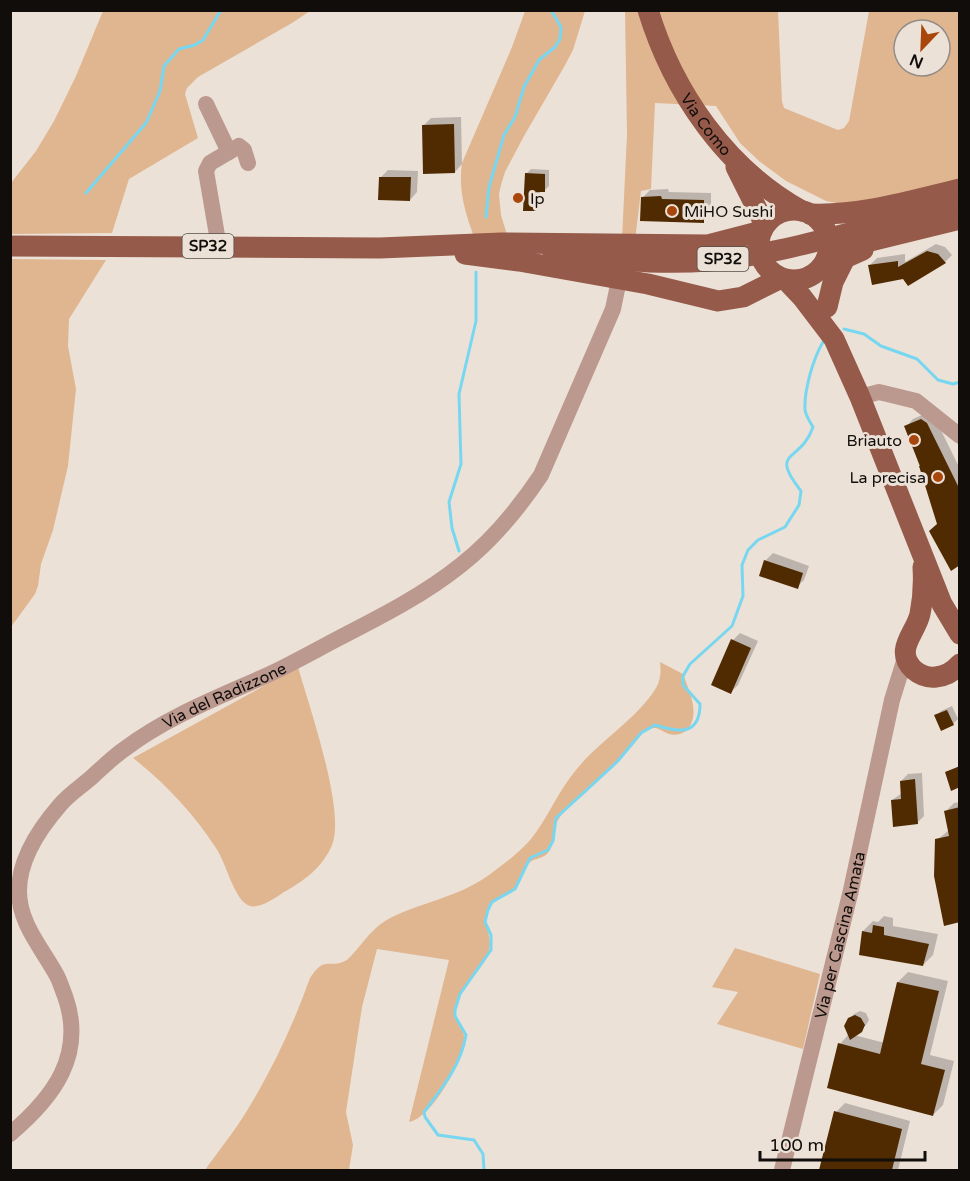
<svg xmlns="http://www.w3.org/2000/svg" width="970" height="1181" font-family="'Varela Round',sans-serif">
  <rect width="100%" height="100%" fill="#ece1d7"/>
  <path fill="#e0b691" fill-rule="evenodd" d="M103 11H310L292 23 198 77 187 88 185 94 198 138 129 179 112 233 11 234V183L36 151 54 121 76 76Z
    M525 11H585L573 50 564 67 524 136 505 172 501 185 499 194 501 215 508 238 474 237C465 212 458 190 462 163L512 47Z
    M625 11H778L782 101 784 108 838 130 844 128 849 121 869 11H959V183L847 205 826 201 786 181 759 161 740 143 716 106 655 103 651 189 641 191 635 240 622 239 627 134ZM904 30H940V66H904Z
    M11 259 106 260 69 319 68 346 76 389 68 466 53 530 41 564 38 586 35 594 11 627Z
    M660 662 683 674C689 691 701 714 687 730 683 734 675 736 669 734 665 733 660 729 656 728 643 728 640 738 632 746 618 763 600 779 584 794 575 802 564 810 558 820 552 830 556 845 547 854 542 859 533 858 528 864 522 871 521 881 516 888 508 898 493 898 488 910 482 924 493 937 489 951 483 972 458 987 455 1009 453 1020 465 1028 464 1039 463 1061 432 1118 409 1122L449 960 377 949 362 1007 346 1112 353 1145 349 1170H205C219 1150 235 1131 248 1109 273 1068 294 1023 310 978 326 954 328 970 347 960 360 948 369 931 385 921 418 902 456 899 489 875 504 864 519 853 531 839 548 818 558 791 576 770 600 740 635 721 656 688 661 679 661 672 660 662Z
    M298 667C309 706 346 811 332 845 323 867 304 881 284 892 275 898 256 912 246 904 233 895 226 863 216 848 193 813 166 784 133 758Z
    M735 948 820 974 803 1049 717 1024 738 992 712 987Z"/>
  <path fill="#0003" d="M461 117 462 164 455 172 424 125 431 118Z
    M531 169 549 170V186L544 191H540V205L535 210 526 174Z
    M388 170 418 171 417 192 410 200 381 177Z
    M668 189 669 192 711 193V214L703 221 643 197 650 190Z
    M936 244 945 247 952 255 945 262 904 278 870 265 877 258 905 254V262Z
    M929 412 934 416 960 469V564L939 523 906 427 913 419Z
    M773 553 809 566 804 580 797 587 765 561Z
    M740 633 758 641 738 685 731 692 733 640Z
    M952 706 958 719 953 724 936 716 941 711Z
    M922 773 924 816 917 823 892 800 902 793 901 781 908 774Z
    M960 802V921L937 840 949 830 945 812 954 803Z
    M884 916 893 918V926L938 934 933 955 923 965 861 954 863 931 873 921 878 922Z
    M908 972 948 981 930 1055 954 1061 943 1105 933 1115 840 1044 849 1034V1019L854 1014 860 1011 866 1013 869 1020 866 1025 854 1035 885 1043 898 982Z
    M845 1103 910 1121 898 1170H821L836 1112Z"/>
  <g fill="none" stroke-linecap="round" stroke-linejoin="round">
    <path stroke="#77d7f0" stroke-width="3" d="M86 193 146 123 160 91 164 66 179 49 195 45 203 40 221 10
      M486 217 489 187 504 135 515 117 524 87 539 60 555 47 560 39 561 27 551 10
      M844 329 864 334 881 346 917 359 938 380 953 384 960 382
      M459 551 452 528 449 502 461 464 459 394 476 321V272
      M484 1170 483 1154 474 1140 438 1135 425 1117 424 1112C443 1087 461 1065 466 1035L455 1016V1010L460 994 491 950V935L485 922 488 910 492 902 515 889 530 858 548 850 553 841 556 818 617 762 641 733 655 725C677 732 700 737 700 704L683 685V676L690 664 732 626 743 596 742 565 748 550 758 540 785 527 799 505 801 491C768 449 801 463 813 427 810 422 806 416 805 410 804 390 813 359 823 342"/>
  </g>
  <path fill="#502a00" d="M454 124 455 173 423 174 422 125Z
    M525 173 545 174V192H536V211H523Z
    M379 177H411L410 201 378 200Z
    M661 196 662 199 704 200V223L640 221 641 197Z
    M927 251 938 254 946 263 908 286 903 279 872 285 868 265 898 261V267Z
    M921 419 927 423 960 490V565L951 571 929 531 937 524 919 466H920L904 426Z
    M764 560 803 573 798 589 759 576Z
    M731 639 751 648 731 694 711 685Z
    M947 710 954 725 941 731 934 715Z
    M960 766V787L951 791 945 772Z
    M915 779 918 824 893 827 891 800 901 799 900 781Z
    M960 807V922L944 926 934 876 935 839 949 836 944 811Z
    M873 925 884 927V935L929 944 923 966 859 955 862 931 872 933Z
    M897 982 939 991 921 1064 945 1070 933 1116 827 1088 838 1043 880 1054Z
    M855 1015 861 1018 865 1025 862 1032 850 1040 844 1026 848 1018Z
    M834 1111 902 1129 892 1170H819Z"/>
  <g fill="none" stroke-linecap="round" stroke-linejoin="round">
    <g stroke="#bb998f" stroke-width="16">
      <path d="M206 104 229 152"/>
      <path d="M219 247 206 171 210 163 239 146 244 150 248 163"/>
      <path d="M860 397 879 392 916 401 960 436"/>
      <path id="s1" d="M10 1134C53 1098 86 1055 65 996 62 989 60 981 56 974 41 947 19 923 19 891 19 859 40 828 60 805 69 794 82 786 93 776 103 767 114 756 126 748 170 715 222 696 272 673 295 662 318 649 341 637 382 616 425 594 461 565 493 540 519 508 541 475L613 309 619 280"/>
      <path id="s2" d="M782 1170 851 890 892 700 906 655"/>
    </g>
    <g stroke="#955a49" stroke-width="21">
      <path id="s3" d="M648 10C673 92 726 169 802 211"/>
      <path d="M736 167 765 225"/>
      <circle cx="794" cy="245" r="35"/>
      <path d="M810 214C861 216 910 201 960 189"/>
      <path d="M896 221 960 203"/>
      <path d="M10 246 380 248 501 243 708 245 762 231"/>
      <path d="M465 254 519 261 648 284 718 301 743 297 781 278"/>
      <path d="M827 257 846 247 960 219"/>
      <path d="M785 279 802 297 834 339 860 397 942 604 960 634"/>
      <path d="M827 307 833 282 845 258 863 250"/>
      <path d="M923 567C924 583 923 599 920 614 916 633 893 650 914 670 920 675 928 678 936 677 946 676 953 672 960 664"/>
    </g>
    <path stroke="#955a49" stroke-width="21" d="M553 256C605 259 657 265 709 261 769 256 831 237 889 223"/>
  </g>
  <g fill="#a9460b" stroke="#ece1d7" stroke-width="2">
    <circle cx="518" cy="198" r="6"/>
    <circle cx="672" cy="211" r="6"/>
    <circle cx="914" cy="440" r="6"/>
    <circle cx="938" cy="477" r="6"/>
  </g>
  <g text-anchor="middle" stroke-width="6" stroke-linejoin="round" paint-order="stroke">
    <g fill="#ece1d7" stroke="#534d48" stroke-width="1.5">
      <rect x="182.5" y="234" width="51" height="24" rx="4.5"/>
      <rect x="697.5" y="247" width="51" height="24" rx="4.5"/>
    </g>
    <g font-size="15" font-weight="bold" fill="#110d0a">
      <text x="208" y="251">SP32</text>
      <text x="723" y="264">SP32</text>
    </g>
    <g font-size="16" fill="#110d0a" stroke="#ece1d7">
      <text dy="6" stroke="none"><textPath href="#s3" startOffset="129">Via Como</textPath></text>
      <text dy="6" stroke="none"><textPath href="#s1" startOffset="572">Via del Radizzone</textPath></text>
      <text dy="6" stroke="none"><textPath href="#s2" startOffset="242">Via per Cascina Amata</textPath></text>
    </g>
    <g font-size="16" fill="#110d0a" stroke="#ece1d7" text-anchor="start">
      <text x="530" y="204">Ip</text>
      <text x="684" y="217">MiHO Sushi</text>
      <text x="902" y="446" text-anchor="end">Briauto</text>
      <text x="926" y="483" text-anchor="end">La precisa</text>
    </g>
  </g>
  <rect width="970" height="1181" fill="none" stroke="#110d0a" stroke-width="24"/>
  <g transform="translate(922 48) rotate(203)"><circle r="28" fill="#ece1d7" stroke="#948c85" stroke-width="1.5"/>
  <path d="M0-4.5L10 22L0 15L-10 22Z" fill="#a9460b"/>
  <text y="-9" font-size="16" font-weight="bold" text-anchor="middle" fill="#110d0a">N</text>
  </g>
  <path d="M760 1151v9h165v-9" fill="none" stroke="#110d0a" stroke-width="3"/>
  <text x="769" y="1151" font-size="18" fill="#110d0a" stroke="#ece1d7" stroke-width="4.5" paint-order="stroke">100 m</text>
</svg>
